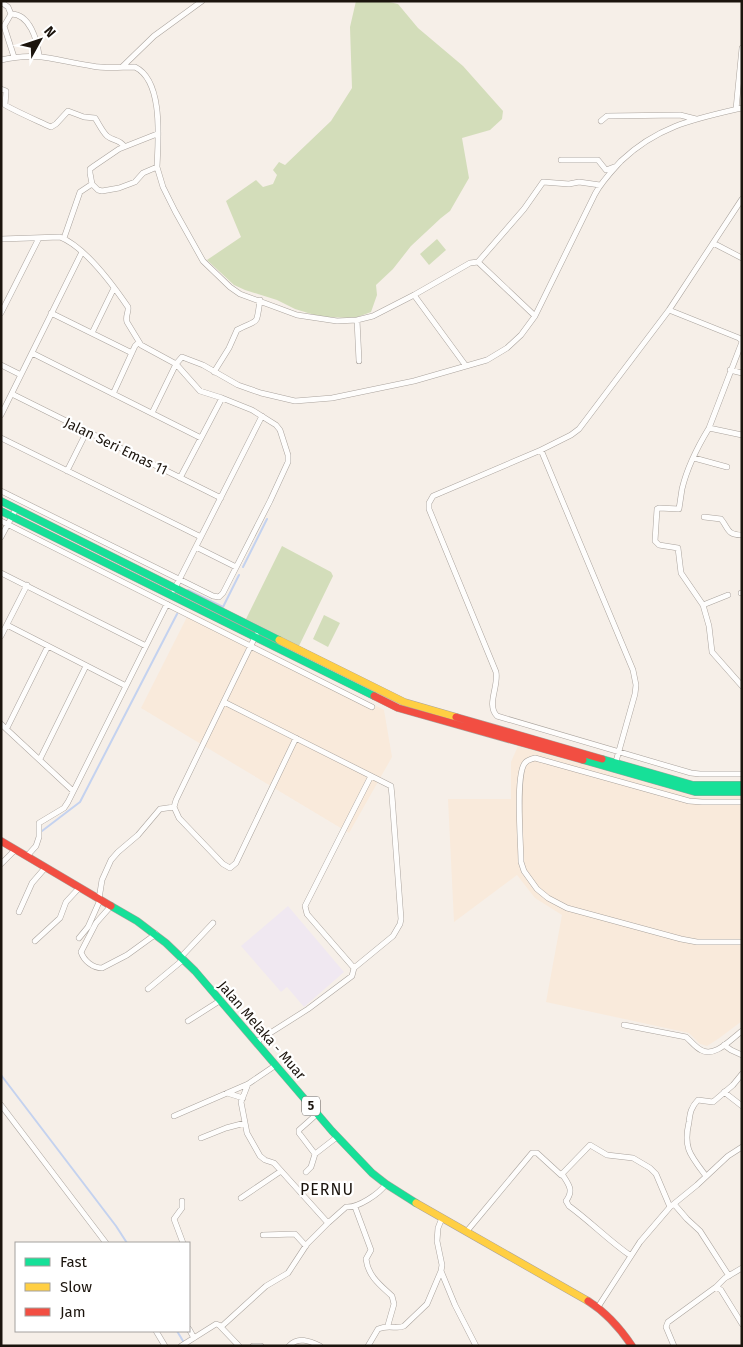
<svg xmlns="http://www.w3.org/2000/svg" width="743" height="1347" font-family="'Fira Sans',sans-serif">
  <rect width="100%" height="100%" fill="#f6efe8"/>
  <path fill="#f0e8f1" d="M288 906 344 972 304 1007 287 987 281 992 241 946Z"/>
  <path fill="#f9eadb" d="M190 611 384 710 392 757 349 833 141 708Z
    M518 746 696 797 742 796V1021L718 1039 707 1046 700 1044 689 1033 546 1002 562 915 535 898 517 875 454 922 448 799H511V762Z"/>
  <path fill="#d3ddba" d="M356 1H385L398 4 418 28 463 66 503 111 502 119 490 130 462 138 469 178 450 211 441 218 411 246 393 269 376 285 377 295 371 312 355 318 321 317 295 309 277 300 245 290 234 285 207 260 241 237 226 201 256 180 263 187 273 184 277 175 273 170 279 162 285 165 331 121 352 88 350 27Z
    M437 239 446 250 429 265 420 254Z
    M282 546 331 572 333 576 299 646 246 619Z
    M324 615 340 623 328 647 313 639Z"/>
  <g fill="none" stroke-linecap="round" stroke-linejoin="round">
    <path stroke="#c4d2ef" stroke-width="2" d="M243 567 267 519
      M188 590 223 607 239 575
      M42 831 80 802 177 614
      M1 1075 116 1226 127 1243
      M177 1331 186 1346"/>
    <defs>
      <path id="street" d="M1 2 8 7 11 14 4 26 14 57
        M11 14C30 14 37 40 39 55
        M1 60C38 51 57 61 92 66 106 69 121 67 135 67 164 81 158 141 157 167L163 187 175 211 203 261 230 287 240 294 297 315 337 321 357 320 373 316 414 295 470 263 478 262 524 209 543 182 569 184 579 182 600 185
        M122 67 154 36 202 1
        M1 89 6 91 5 105C19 113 36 120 51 127L56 124 68 111 84 117 95 118C99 124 102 131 107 136 113 141 119 139 124 146
        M736 109 742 48
        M601 121 607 116 680 115 696 119
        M561 160H598L606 170 614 167
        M92 184 90 173V169L94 166 119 149 157 134
        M742 199 669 310 579 429 571 435 541 450 433 496 429 503V509L496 672C499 686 486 705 497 716L691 773 700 774H742
        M64 238 80 192 92 184 98 190 102 191 119 188 135 182 143 173 157 167
        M1 239 60 237C85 247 113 285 128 307 129 312 125 316 127 322L141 345 176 364 200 391 222 398 252 410 276 425 280 430 288 455V462L270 501 223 593 219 597 213 596 1 491
        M713 243 742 258
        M478 262 535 316
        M414 295 466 366
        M669 310 739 338 742 341
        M1 313 39 238
        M51 313 132 353
        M357 320 359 361
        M92 333 114 288
        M742 342 709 428C698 446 687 468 682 489 681 496 680 502 679 509L659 508 657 509 655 541 659 545 678 548 681 573 703 605 709 626 712 652 742 686
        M32 353 201 438
        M1 365 21 375
        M730 370 742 373
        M214 372 229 348 237 330C259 318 256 328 260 300
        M12 394 221 498
        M113 394 135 346 139 342
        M152 413 176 364 182 357 203 365 238 385 261 393 295 401 332 398 414 381 487 360 507 348 521 335 535 316 595 194C602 181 611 172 621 161 658 126 694 119 742 108
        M1 415 82 252
        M709 428 742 435
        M1 438 201 537
        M541 450 633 670 636 685 635 694 615 765
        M694 458 727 467
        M67 471 87 431
        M180 478 222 398
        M704 517 721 519C729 529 727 535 742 535
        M1 521 372 707
        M1 537 16 509
        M196 547 236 567
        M1 573 146 646
        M174 590 262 416
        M741 593H742
        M703 605 728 595
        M7 625 126 686
        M256 635 176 800 174 807 179 818 223 864 230 868 236 863 296 738
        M1 636 27 585
        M224 702 391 786 392 796 401 919 400 924 393 936 354 968 352 976 308 1009 256 1042
        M1 724 73 791
        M7 728 48 646
        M40 759 86 666
        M742 802H702L689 801 535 758C531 759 527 760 525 763 515 774 521 844 521 862L524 871 537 889 548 898 567 908 681 939 697 942H742
        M27 856 36 846 39 837V823L64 808 68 802 167 604
        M1 864 15 850
        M99 899 102 880 111 860 118 852 138 835 160 809 174 807
        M111 906 96 923 81 952C84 961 93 968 102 968L127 955 156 934
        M19 912 32 883 45 868
        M79 938 88 927 100 900
        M35 941 60 918 66 902 79 888
        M181 957 213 923
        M354 968 307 914 305 906 371 776
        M148 989 184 959
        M188 1021 221 1000
        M624 1025 686 1037C691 1041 695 1047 701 1050 715 1058 731 1039 742 1031
        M724 1045 731 1050 742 1055
        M276 1065 248 1084 241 1102 247 1133 260 1156 265 1160 274 1163 328 1223
        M724 1092 742 1106
        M227 1093 243 1098
        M1 1105 106 1243
        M317 1114 299 1130V1133L315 1154 337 1137
        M174 1116 248 1084
        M201 1138 226 1128 245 1123
        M306 1172 311 1167 315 1154
        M562 1174C569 1185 574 1190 566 1201L569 1206C591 1222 609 1241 631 1256
        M706 1176C690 1155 683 1148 689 1122 690 1113 691 1107 698 1100L713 1102 733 1085 742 1074
        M241 1198 281 1171
        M182 1201V1208L174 1219 183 1243
        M674 1204 687 1219 700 1231 729 1276
        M355 1207 371 1250 366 1259C368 1276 380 1285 392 1296L394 1304 388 1325
        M467 1231 532 1153H537L561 1175 590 1145 607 1155 633 1158 650 1168 656 1174 670 1207
        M263 1235 295 1234 306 1246
        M441 1271 455 1305 476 1346
        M716 1287 721 1290 742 1324
        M598 1307 640 1242 670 1207 697 1185 728 1156 742 1147
        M221 1327 266 1286 288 1273 307 1244 328 1223 346 1207C358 1208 379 1194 386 1184
        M189 1329 194 1338
        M156 1331 165 1346
        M181 1346 216 1324 219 1325 239 1346
        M253 1346H261
        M289 1346C298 1336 310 1341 320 1346
        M368 1346 378 1329C390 1324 397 1330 404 1326L427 1304 441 1271 442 1265 437 1241 438 1228 442 1218
        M674 1346 666 1327 668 1322 716 1287 725 1278 742 1268"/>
      <path id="fast" d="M1 501 279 640
        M1 511 374 696
        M602 759 693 785H742
        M583 760 695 792H742
        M111 906 137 921 166 943 195 971 332 1131 372 1173 386 1184 416 1203"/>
      <path id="slow" d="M279 640 404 702 456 717
        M416 1203 588 1301"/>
      <path id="jam" d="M374 696 398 708 583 760
        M456 717 602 759
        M1 841 111 906
        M588 1301C607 1313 620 1328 632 1346"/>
    </defs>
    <use href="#street" stroke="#aaa39d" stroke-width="6"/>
    <use href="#fast" stroke="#aaa39d" stroke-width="8"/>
    <use href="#slow" stroke="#aaa39d" stroke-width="8"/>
    <use href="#jam" stroke="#aaa39d" stroke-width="8"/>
    <use href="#street" stroke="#fefdfc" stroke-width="5"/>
    <use href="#fast" stroke="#16e098" stroke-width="7"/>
    <use href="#slow" stroke="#ffcf43" stroke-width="7"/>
    <use href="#jam" stroke="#f24e42" stroke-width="7"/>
  </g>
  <g text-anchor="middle" stroke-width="4.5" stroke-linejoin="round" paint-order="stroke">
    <rect fill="#fff" stroke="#5f5a56" stroke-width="1" x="302" y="1096.5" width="18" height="19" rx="4"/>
    <g font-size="12" font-weight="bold" fill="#1b140d">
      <text x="311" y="1110">5</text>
    </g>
    <g font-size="14" fill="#1b140d" stroke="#fff">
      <text transform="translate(116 446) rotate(26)" y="5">Jalan Seri Emas 11</text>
      <text transform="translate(262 1030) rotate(49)" y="5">Jalan Melaka - Muar</text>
    </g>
    <g font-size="16" letter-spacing="1" fill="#1b140d" stroke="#fff">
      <text x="327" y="1195">PERNU</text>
    </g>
  </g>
  <rect width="743" height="1347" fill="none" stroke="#1b140d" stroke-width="5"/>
  <rect x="15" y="1242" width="175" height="90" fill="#ffffff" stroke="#a4a19e"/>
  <rect x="25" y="1258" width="25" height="8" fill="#16e098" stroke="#a4a19e"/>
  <text x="60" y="1267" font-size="15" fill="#1b140d">Fast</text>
  <rect x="25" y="1283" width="25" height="8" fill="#ffcf43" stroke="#a4a19e"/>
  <text x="60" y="1292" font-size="15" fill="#1b140d">Slow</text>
  <rect x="25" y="1308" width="25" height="8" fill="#f24e42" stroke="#a4a19e"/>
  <text x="60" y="1317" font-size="15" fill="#1b140d">Jam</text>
  <g transform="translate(40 40) rotate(50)" stroke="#ffffff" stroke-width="4" paint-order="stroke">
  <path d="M0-4L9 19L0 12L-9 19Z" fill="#1b140d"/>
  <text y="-8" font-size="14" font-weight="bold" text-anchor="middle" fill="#1b140d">N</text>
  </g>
</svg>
